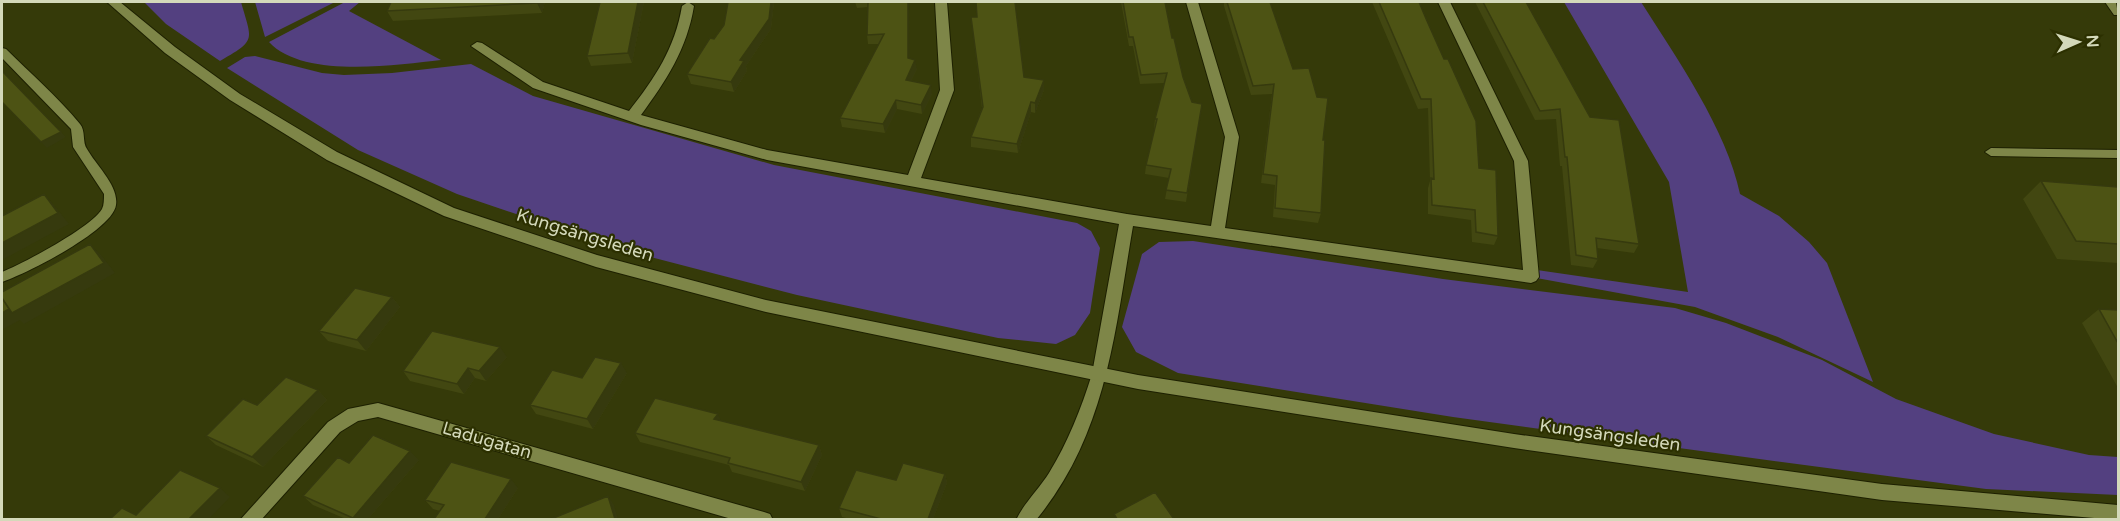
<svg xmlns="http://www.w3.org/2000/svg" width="2120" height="521" font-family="'Varela Round',sans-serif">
  <rect width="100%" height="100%" fill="#353a09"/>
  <path fill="#534080" d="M144 2H241C252 41 257 40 220 61L166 24Z
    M255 2H335L265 37Z
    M345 2H360L349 11 441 60C396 65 303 79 269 42Z
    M1564 2H1641C1676 57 1727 130 1740 194L1779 216 1809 242 1827 263 1873 382 1778 337 1695 307 1531 277 1530 269 1688 292 1669 182Z
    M255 56 322 73 344 75 392 73 471 64 533 96 774 165 1077 223 1091 231 1100 248 1090 313 1075 335 1056 344 998 338 797 295 616 248 457 194 358 150 227 68 245 57Z
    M1193 241 1443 279 1675 308 1726 323 1822 360 1896 399 1994 434 2089 455 2118 457V495L1986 489 1774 461 1453 417 1178 373 1136 352 1122 327 1142 254 1159 242Z"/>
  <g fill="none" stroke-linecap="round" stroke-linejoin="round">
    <defs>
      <path id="service" d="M2105 2H2116L2118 15H2114Z
        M2 48 6 49C31 74 58 97 80 124 86 131 82 142 87 149 96 165 119 186 116 205 113 230 26 274 2 282V272C22 264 92 227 102 209 104 205 104 199 104 194L73 147 71 129 2 58Z
        M1991 148 2118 150V158L1991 156 1985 152Z"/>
      <path id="minor" d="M688 2 694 6C687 49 666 81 641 115L767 150 908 175 940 90 935 2H947L954 90 921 178 1127 214 1211 226 1225 137 1186 2H1198L1239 137 1225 228 1523 270 1514 161 1438 2H1450L1528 161 1539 277 1536 281 1531 283 1133 226C1115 331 1107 434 1036 520H1016C1024 503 1039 489 1049 473 1068 442 1081 409 1092 374L1119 224 767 160 641 125 533 88 471 46 477 42 482 43 543 82 629 111C655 78 675 48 682 6Z
        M378 403 764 512 770 514 773 520H735L378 417 358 421 340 432 261 520H240L328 422 348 409Z"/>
      <path id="secondary" d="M107 2H120L175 47 240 94 337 152 454 208 597 255 766 300 1138 375 1514 434 1882 484 2118 505V520L1882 500 1514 448 1138 389 766 312 596 267 444 216 327 160 230 100 165 53Z"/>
    </defs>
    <use href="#service" stroke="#1d2001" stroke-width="2"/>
    <use href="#minor" stroke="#1d2001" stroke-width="2"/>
    <use href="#secondary" stroke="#1d2001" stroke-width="2"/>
    <use href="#service" fill="#7e8648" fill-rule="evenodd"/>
    <use href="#minor" fill="#7e8648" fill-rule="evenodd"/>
    <use href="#secondary" fill="#7e8648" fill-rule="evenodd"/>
  </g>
  <path fill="#424711" d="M391 2H545L542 13 393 21 387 11Z
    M644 2 632 63 591 66 587 56Z
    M728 2H774L771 29 746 66 747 71 734 92 691 84 687 74 724 25Z
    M855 2H909V59L917 69 911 81 932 94 922 114 897 109 885 133 842 127 840 118 879 44H868L867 35 868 7 857 8Z
    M1121 2H1165L1172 38 1183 77 1192 102 1202 104 1186 202 1165 199 1169 178 1145 174 1146 165 1155 129 1154 128 1155 119 1164 83 1140 84 1133 46H1129Z
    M1224 2H1270L1293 69 1323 140 1321 213 1318 223 1273 217 1275 185 1261 183 1272 94 1251 95 1224 6Z
    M1372 2H1419L1479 168 1498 236 1494 245 1472 242 1471 220 1428 214V188L1430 181 1428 108 1418 109Z
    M1475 2H1526L1639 244 1634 253 1597 248 1598 259 1593 268 1571 265 1562 166H1560L1556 119 1535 120Z
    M971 17H977L1024 77 1044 90 1035 113 1031 112 1018 153 971 147V137L982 108Z
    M2041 181 2118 187V263L2057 259 2023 199Z
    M392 297 400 307 366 351 328 341 319 331Z
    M2099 309 2118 310V388L2082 323Z
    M507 357 486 381 475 378 464 394 410 381 403 371Z
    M627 373 593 429 536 414 530 405 582 378Z
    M318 390 327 400 263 467 216 445 206 436 257 405Z
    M721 421 819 445 822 455 805 491 732 472 729 465 640 442 635 433Z
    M419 460 368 519H346L313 505 303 496Z
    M945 474 947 483 933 519H850L842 517 839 508 896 480Z
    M518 488 498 519H434L440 511 433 509 425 500Z"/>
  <path fill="#363a0e" d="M538 2H545L542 13 537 3Z
    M638 2H644L632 63 628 53Z
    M771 2H774L771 29 746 66 747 71 734 92 731 82 740 60Z
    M908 2H909L910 68 908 58Z
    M915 60 917 69 907 89 906 80Z
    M1044 80V90L1035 113V103Z
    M931 85 932 94 922 114 921 105Z
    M896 100 897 109 885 133 883 124Z
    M1031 102V112L1018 153 1017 144Z
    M61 132 66 137 47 148 41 142Z
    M44 194 54 205 69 224 2 260V243Z
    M90 244 101 255 115 273 24 324 20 320 2 330V313L9 309Z
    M392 297 400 307 366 351 357 340Z
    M500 347 507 357 486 381 479 371Z
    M621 363 627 373 593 429 587 419Z
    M468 368 475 378 464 394 457 384Z
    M318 390 327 400 263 467 252 457Z
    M718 414 722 423 714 419Z
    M819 445 822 455 805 491 801 482Z
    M410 451 419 460 368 519H355L353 518Z
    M945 474 947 483 933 519H928Z
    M511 479 518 488 498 519H485Z
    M220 488 230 497 209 519H189Z
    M608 496 614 505 618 519H615Z"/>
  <path fill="#4d5314" stroke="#363a0e" stroke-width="1.5" d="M391 2H538L537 3 387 11Z
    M600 2H638L628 53 587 56Z
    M728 2H771L769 19 740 60 744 61 731 82 687 74 710 38 714 39 724 25Z
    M868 2H908V58L915 60 906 80 931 85 921 105 896 100 883 124 840 118 884 34 867 35Z
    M976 2H1015L1024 77 1044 80 1035 103 1031 102 1017 144 971 137 983 107 971 17H977Z
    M1123 2H1165L1172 38H1174L1183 77 1192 102 1202 104 1187 193 1166 190 1171 169 1146 165 1157 119H1155L1167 73 1141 75 1133 37H1129Z
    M1227 2H1270L1293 69 1309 68 1317 97 1328 98 1323 140H1325L1321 213 1275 208 1277 176 1263 174 1274 84 1253 86Z
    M1379 2H1419L1427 21 1444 59H1448L1476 121 1479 168 1496 170 1498 236 1476 232 1475 210 1432 205 1431 178 1434 179 1431 99H1421Z
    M1483 2H1526L1590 117 1619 120 1639 244 1596 238 1598 259 1576 255 1567 157H1565L1560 109 1540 111Z
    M2 71 61 132 41 142 2 102Z
    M2041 181 2118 187V244L2076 241Z
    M44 194 58 213 2 243V216Z
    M90 244 104 263 12 313 2 298V292Z
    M355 288 392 297 357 340 319 331Z
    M2 298 9 309 2 313Z
    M2099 309 2118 310V343Z
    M432 331 500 347 479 371 468 368 457 384 403 371Z
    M595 357 621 363 587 419 530 405 552 370 582 378Z
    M286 377 318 390 252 457 206 436 243 399 257 405Z
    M655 398 718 414 714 419 819 445 801 482 728 463 730 458 635 433Z
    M373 435 410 451 353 518 303 496 338 457 349 463Z
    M451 462 511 479 485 519H434L444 505 425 500Z
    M903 463 945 474 928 519H881L839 508 856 470 896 480Z
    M180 470 220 488 189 519H110L122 508 136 515Z
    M1155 492 1174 519H1117L1114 514Z
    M608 496 615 519H551Z"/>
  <g text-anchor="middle" stroke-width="4.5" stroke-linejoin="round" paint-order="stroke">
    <g font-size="18" fill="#d4d9ba" stroke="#2c3000">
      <text transform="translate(585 235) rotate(17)" y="6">Kungsängsleden</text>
      <text transform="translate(1610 435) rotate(8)" y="6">Kungsängsleden</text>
      <text transform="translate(487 440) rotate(16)" y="6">Ladugatan</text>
    </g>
  </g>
  <rect width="2120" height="521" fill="none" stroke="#d4d9ba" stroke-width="6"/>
  <g transform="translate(2078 42) rotate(87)" stroke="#2c3000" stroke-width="4.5" paint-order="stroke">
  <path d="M0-4.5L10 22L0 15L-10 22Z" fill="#d4d9ba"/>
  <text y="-9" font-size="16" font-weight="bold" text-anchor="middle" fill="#d4d9ba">N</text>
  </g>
</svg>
